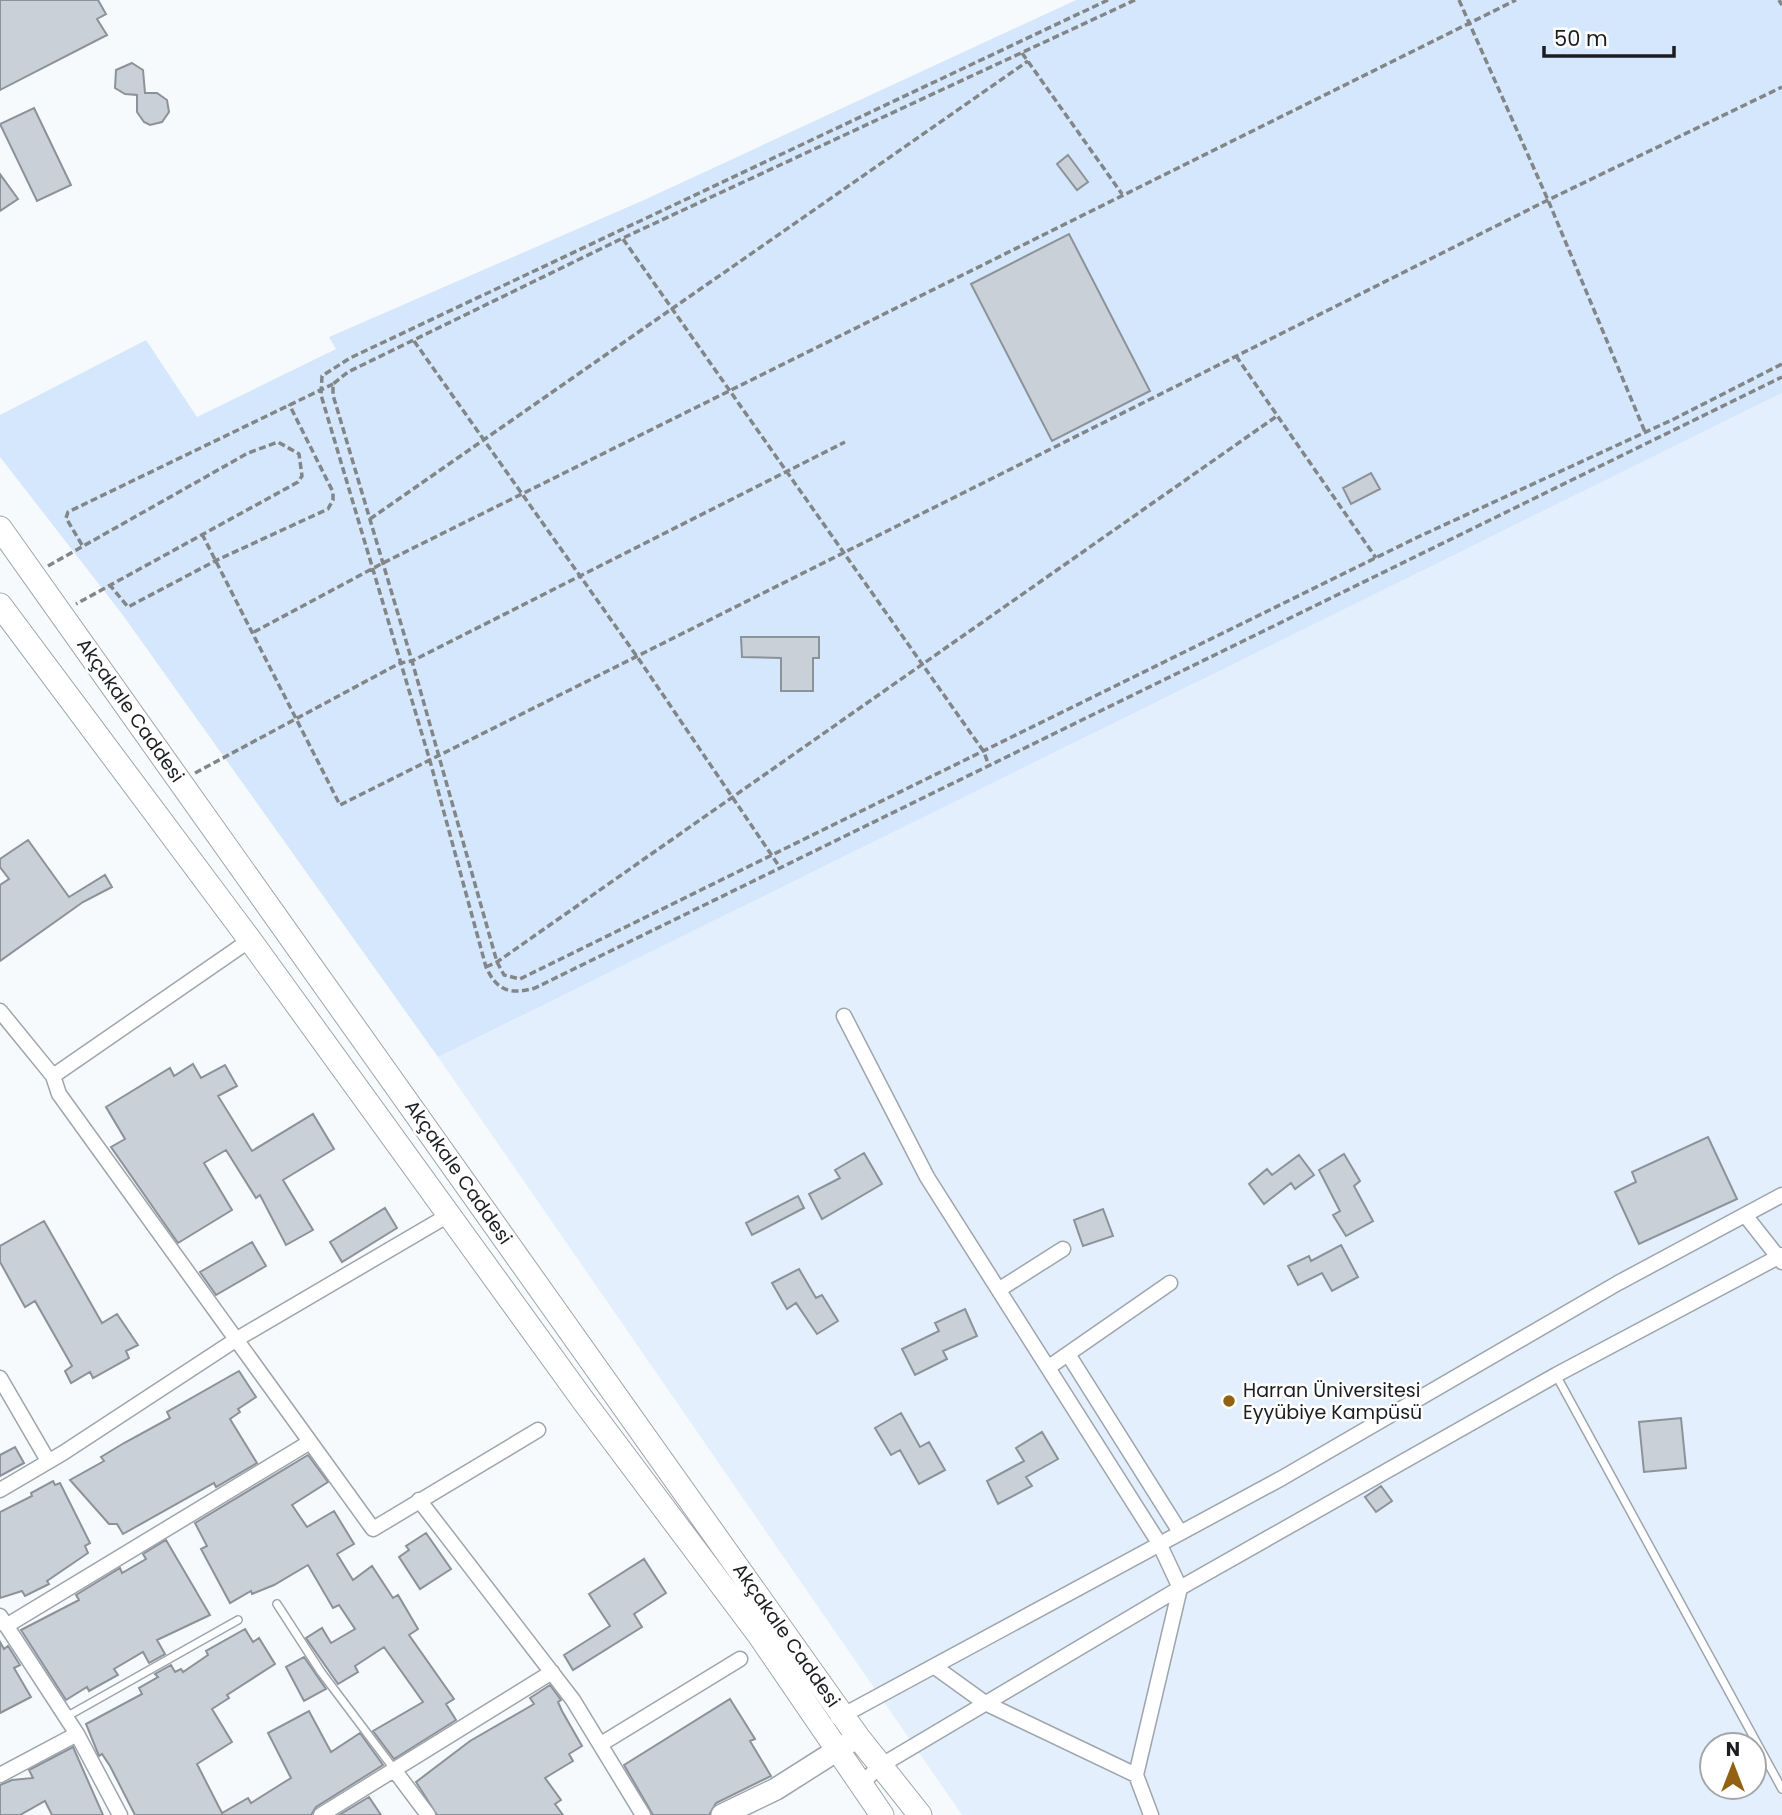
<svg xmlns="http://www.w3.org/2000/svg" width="1782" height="1815" font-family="Poppins,sans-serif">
  <rect width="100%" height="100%" fill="#f7fafd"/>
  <path fill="#e3effd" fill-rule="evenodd" d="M1782 393V1815H962L438 1057ZM1712 1745H1754V1787H1712Z"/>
  <path fill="#d5e7fc" d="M1076 0H1782V393L438 1057 122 614 0 457V415L146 340 197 417 336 349 329 337 644 200Z"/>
  <path fill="#c9d0d8" stroke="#8b9299" stroke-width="2" d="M0 0H98L106 14 97 19 107 35 0 90Z
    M132 63 143 70 145 93H157L167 100 169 112 162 122 150 125 144 122 137 112V95L125 94 115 88 116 70Z
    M34 108 71 185 37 201 0 124Z
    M1068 155 1088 182 1077 190 1057 164Z
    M0 174 18 199 0 211Z
    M1069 234 1150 391 1052 441 971 284Z
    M1371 473 1380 489 1351 504 1343 488Z
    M741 637H819V658H813V691H781V658L742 657Z
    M28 840 69 897 105 875 112 887 83 902 0 961V885L9 879 0 867V859Z
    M193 1064 201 1078 225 1065 237 1086 218 1096 252 1151 313 1114 334 1149 283 1180 313 1230 286 1245 260 1195 256 1198 226 1150 204 1163 232 1210 178 1243 111 1147 125 1139 106 1107 170 1068 174 1076Z
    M1708 1137 1737 1199 1639 1244 1615 1192 1636 1182 1632 1172Z
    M864 1153 882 1184 822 1219 809 1194 840 1178 835 1170Z
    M1344 1154 1360 1181 1354 1186 1373 1221 1346 1236 1333 1215 1340 1211 1319 1170Z
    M1299 1155 1314 1175 1295 1189 1291 1183 1264 1204 1249 1184 1267 1169 1272 1175Z
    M798 1196 804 1208 752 1235 746 1223Z
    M385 1208 397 1228 342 1262 330 1242Z
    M1103 1209 1113 1236 1083 1246 1074 1220Z
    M44 1221 102 1323 117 1314 138 1345 126 1351 129 1358 93 1378 90 1372 71 1383 65 1371 72 1366 35 1301 25 1307 0 1262V1246Z
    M252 1242 266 1266 216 1295 200 1272Z
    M1341 1245 1358 1277 1332 1291 1322 1273 1298 1285 1288 1266 1309 1256 1311 1261Z
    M799 1269 816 1298 822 1295 838 1321 817 1334 796 1303 787 1309 772 1283Z
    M965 1309 977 1336 943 1351 947 1359 915 1375 902 1349 939 1331 935 1323Z
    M239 1371 256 1397 238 1409 240 1412 230 1419 257 1463 216 1487 214 1483 123 1534 117 1524H109L70 1480 104 1461 101 1457 124 1443 170 1418 167 1412Z
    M901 1413 920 1447 929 1442 945 1470 919 1484 900 1450 891 1455 875 1428Z
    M1681 1418 1686 1468 1644 1472 1639 1422Z
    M1042 1432 1058 1459 1026 1477 1032 1486 998 1504 987 1481 1024 1461 1016 1448Z
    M15 1447 24 1463 0 1476V1455Z
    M308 1455 328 1482 292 1505 307 1527 334 1511 354 1544 337 1554 353 1580 372 1566 393 1598 398 1595 418 1629 409 1635 454 1699 446 1704 456 1720 394 1759 373 1731 423 1702 384 1647 355 1666 358 1672 338 1684 306 1638 322 1628 331 1643 355 1629 339 1605 333 1608 308 1565 274 1585 252 1594 251 1591 230 1603 201 1549 207 1546 195 1523Z
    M53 1481 55 1485 60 1483 90 1543 85 1546 88 1553 47 1581 49 1584 25 1596 22 1591 0 1598V1512L32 1496 31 1493Z
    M1381 1486 1392 1501 1376 1512 1365 1497Z
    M426 1533 451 1569 420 1589 399 1557 409 1550 406 1546Z
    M166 1540 210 1615 157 1640 165 1654 149 1663 143 1652 114 1669 118 1675 89 1691 87 1687 66 1700 21 1630 79 1600 76 1595 120 1568 122 1573 146 1559 143 1554Z
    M644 1559 666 1593 634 1614 642 1627 573 1670 564 1655 610 1626 589 1594Z
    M245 1629 253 1642 259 1638 275 1664 227 1695 229 1698 212 1709 232 1742 197 1764 222 1813 248 1798 251 1803 291 1778 268 1733 309 1711 331 1752 360 1733 383 1765 316 1807 311 1815H135L110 1766 102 1754 99 1756 86 1724 142 1694 139 1688 158 1677 155 1674 171 1665 175 1672 181 1669 183 1672 208 1655 206 1651Z
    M0 1642 4 1649 8 1646 20 1665 14 1668 31 1697 0 1713Z
    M304 1657 326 1689 304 1701 286 1667Z
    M550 1685 561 1700 558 1702 562 1711 582 1746 569 1754 573 1761 545 1778 561 1800 555 1804 563 1815H437L416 1782 470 1741 534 1704 530 1698Z
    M730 1699 755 1739 750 1741 771 1776 716 1803 709 1815H653L624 1765Z
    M73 1747 103 1815H52L45 1801 20 1815H0V1785L12 1780 33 1778 29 1770Z
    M369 1797 381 1815H339Z"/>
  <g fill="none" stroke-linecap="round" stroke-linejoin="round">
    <defs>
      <path id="lane" d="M1556 1375 1782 1789
        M277 1604 321 1672 394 1769
        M66 1717 238 1620"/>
      <path id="street" d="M0 1011 53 1076 59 1094 373 1529 538 1430
        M844 1016 927 1177 1159 1543 1180 1588 1136 1775
        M53 1076 250 940
        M1745 1215 1782 1262
        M1000 1289 1063 1249
        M1068 1354 1180 1532
        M1049 1367 1170 1283
        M0 1378 47 1459
        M0 1490 63 1453 237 1339 447 1216
        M419 1500 573 1700 643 1815
        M0 1616 77 1734 120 1815
        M6 1626 310 1442
        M935 1667 985 1703 1136 1775 1151 1815
        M838 1718 1282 1478 1618 1283 1782 1195
        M601 1744 740 1659
        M395 1771 428 1815
        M0 1775 77 1734
        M861 1784 880 1766 1180 1588 1556 1375 1782 1255
        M321 1815 552 1672"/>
      <path id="secondary" d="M722 1815 776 1789 850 1742"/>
      <path id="primary" d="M0 528 858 1737 920 1815
        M0 605 250 940 585 1403 759 1635 882 1815"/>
    </defs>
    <use href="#lane" stroke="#9ea5ac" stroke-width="10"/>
    <use href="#street" stroke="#9ea5ac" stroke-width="17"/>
    <use href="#secondary" stroke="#9ea5ac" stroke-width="24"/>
    <use href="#primary" stroke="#9ea5ac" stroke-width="25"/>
    <path stroke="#838689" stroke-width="3.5" stroke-dasharray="7 3.5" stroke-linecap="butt" d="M1108 0 350 358 322 376 321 395 430 761 486 967C497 991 510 995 535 988L1782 377
      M1135 0 623 238 348 372 333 384V395L412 661 497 962 504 975 520 979 1418 537 1674 419 1782 364
      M1459 0 1548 200 1645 432
      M1779 0 1782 5
      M1022 53 1122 194
      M623 239 984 752 989 766
      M414 341 638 658 781 869
      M1236 356 1376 558
      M370 519 1028 61
      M202 534 340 805 1548 200 1782 87
      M82 545 66 518 68 512 333 384
      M48 566 248 453 278 442 299 454 302 476 298 482 76 604
      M109 584 128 607 217 560 328 509 333 500V492L289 404
      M254 632 383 563 1516 0
      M195 773 400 663 412 661 845 442
      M486 967 497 962 1277 416"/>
    <use href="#lane" stroke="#fff" stroke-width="7"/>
    <use href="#street" stroke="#fff" stroke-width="14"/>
    <use href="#secondary" stroke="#fff" stroke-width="21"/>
    <use href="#primary" stroke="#fff" stroke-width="23"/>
  </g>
  <circle fill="#926111" stroke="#fff" stroke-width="2.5" cx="1229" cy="1401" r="7"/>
  <g text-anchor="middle" stroke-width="5" stroke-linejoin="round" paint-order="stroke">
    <g font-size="19" fill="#1b1d20" stroke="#fff">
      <text transform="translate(131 710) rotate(55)" y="7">Akçakale Caddesi</text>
      <text transform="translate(459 1172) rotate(55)" y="7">Akçakale Caddesi</text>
      <text transform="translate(787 1635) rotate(55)" y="7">Akçakale Caddesi</text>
    </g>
    <g font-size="19" fill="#1b1d20" stroke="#fff" text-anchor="start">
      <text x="1243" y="1397">Harran Üniversitesi<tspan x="1243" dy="22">Eyyübiye Kampüsü</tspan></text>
    </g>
  </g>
  <g transform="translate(1733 1766)"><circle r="33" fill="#ffffff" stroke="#a4a5a6" stroke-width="2"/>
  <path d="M0-5L12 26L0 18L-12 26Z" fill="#926111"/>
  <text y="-10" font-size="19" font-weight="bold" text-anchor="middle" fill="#1b1d20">N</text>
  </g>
  <path d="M1544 46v10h130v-10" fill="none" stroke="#1b1d20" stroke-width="3.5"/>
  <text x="1554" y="46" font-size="21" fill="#1b1d20" stroke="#ffffff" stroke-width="5" paint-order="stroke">50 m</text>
</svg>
